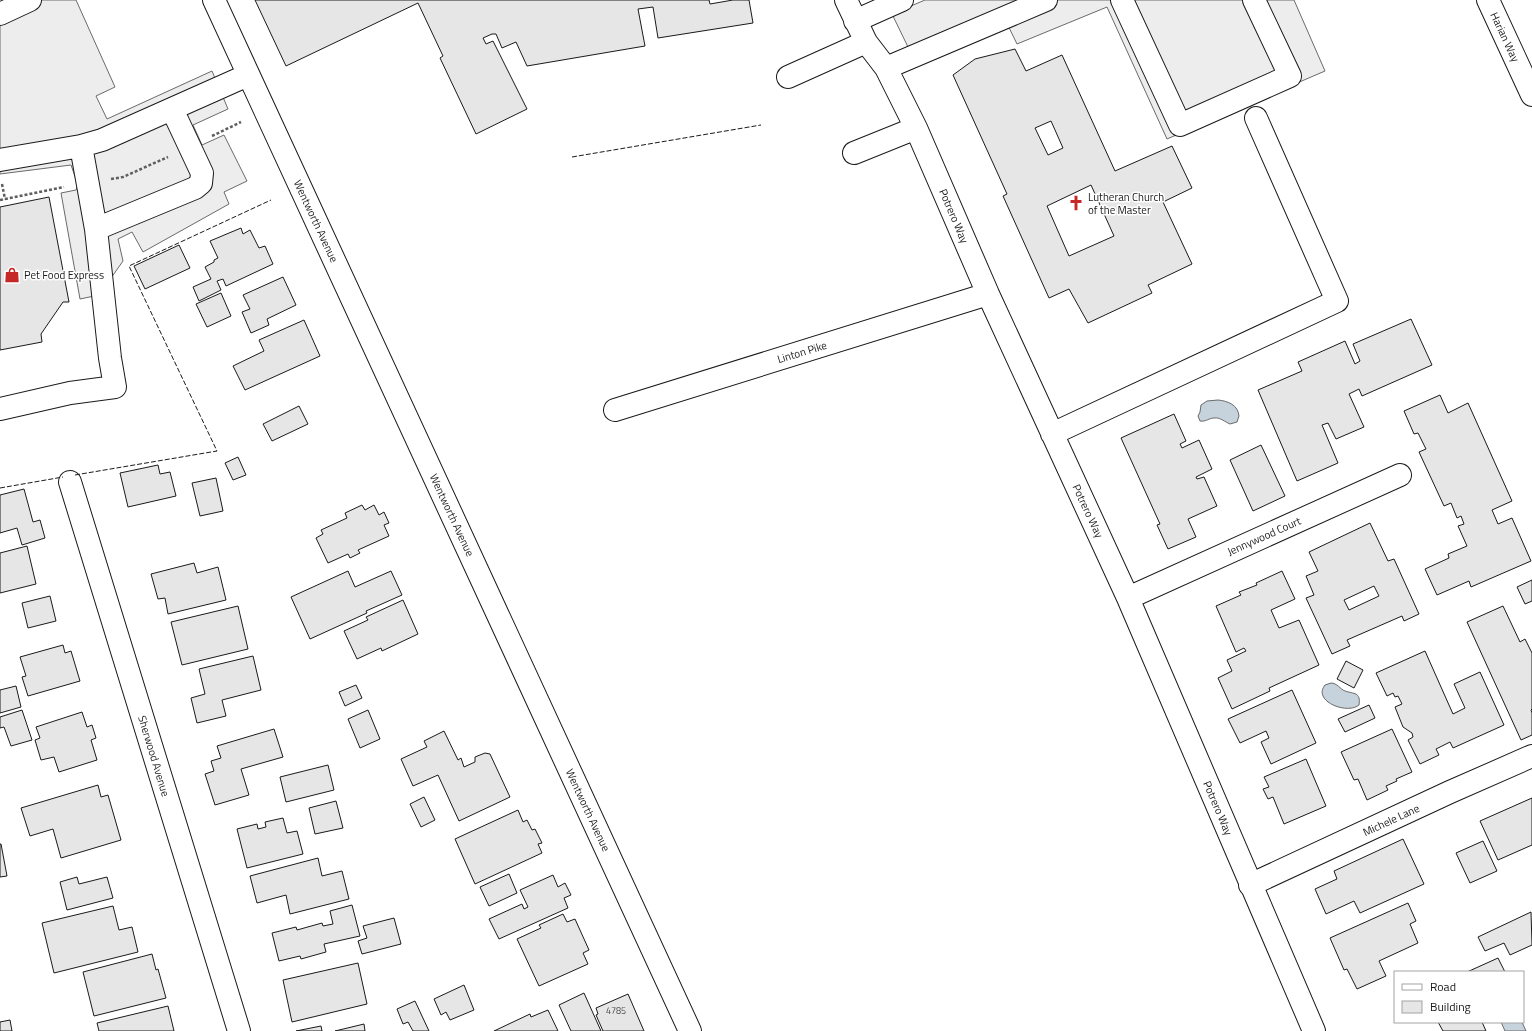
<svg xmlns="http://www.w3.org/2000/svg" width="1532" height="1031" font-family="'Titillium Web',sans-serif">
  <rect width="100%" height="100%" fill="#fff"/>
  <path fill="#ededed" stroke="#6a6a6a" d="M12 0H76L115 87 96 96 107 119 212 71 228 109 193 125 202 145 224 135 247 181 224 192 229 204 143 252 132 232 118 239 123 261 99 295 80 299 61 193 76 190 78 185 71 165 0 174V6Z
    M925 0H1294L1325 71 1167 139 1107 7 1017 44 1000 9 908 47 892 14Z"/>
  <path fill="#c6d2dc" stroke="#6a6a6a" d="M1218 400C1228 401 1238 405 1239 416L1237 422 1230 424C1225 422 1220 417 1214 418 1209 418 1206 422 1200 421L1198 416 1200 412 1201 405 1207 401Z
    M1331 683C1337 683 1340 689 1345 691 1354 694 1361 692 1359 705 1347 715 1312 701 1325 685Z
    M1501 1022H1522L1526 1031H1505Z"/>
  <path fill="#e6e6e6" stroke="#1a1a1a" fill-rule="evenodd" d="M255 0H709L710 4 733 0H749L753 23 658 38 653 7 638 9 645 46 527 66 516 42 502 48 496 34H492L483 38 486 44 493 41 527 109 476 134 440 58 443 56 418 3 286 66Z
    M1015 49 1026 71 1062 55 1115 171 1172 146 1192 188 1163 202 1192 264 1148 285 1152 293 1088 323 1069 289 1049 298 1003 196 1007 194 953 75 975 59ZM1051 121 1063 148 1048 155 1035 128ZM1091 185 1114 236 1069 256 1047 206Z
    M49 197 69 302H63L41 334 42 342 0 350V207Z
    M241 228 243 234 250 230 259 248 265 246 273 264 226 286 223 279 217 281 221 290 199 301 193 287 211 279 205 267 214 262V260L218 258 210 241Z
    M179 245 190 268 145 289 134 266Z
    M283 277 296 305 267 319 269 325 251 333 242 312 250 309 243 295Z
    M221 293 231 316 207 327 196 304Z
    M1411 319 1432 365 1362 396 1359 389 1349 394 1364 427 1336 439 1328 423 1322 425 1338 463 1297 481 1258 390 1302 371 1298 362 1345 341 1355 364 1360 361 1353 344Z
    M304 320 320 356 245 390 233 366 264 351 259 340Z
    M1440 395 1448 413 1468 403 1512 501 1492 510 1498 524 1512 518 1531 561 1471 587 1469 581 1437 595 1425 569 1449 558 1448 554 1467 546 1458 526 1464 524 1461 516 1457 518 1451 503 1444 506 1419 452 1426 449 1418 433 1414 434 1404 411Z
    M299 406 308 424 272 441 263 424Z
    M1174 414 1186 441 1180 444 1182 448 1199 440 1212 469 1196 477 1197 479 1204 477 1217 506 1188 519 1196 537 1168 549 1157 525 1160 524 1121 438Z
    M1261 445 1285 496 1253 511 1230 460Z
    M238 457 246 475 233 480 225 463Z
    M158 465 160 474 170 472 176 496 128 507 120 473Z
    M216 478 223 511 200 516 192 483Z
    M24 489 33 522 40 520 45 538 22 545 17 528 0 533V495Z
    M362 505 365 510 374 505 379 515 384 512 389 523 384 525 389 536 358 550 360 553 350 558 348 554 328 563 316 538 323 534 321 530 347 518 345 513Z
    M1370 523 1388 561 1394 559 1419 614 1404 621 1402 616 1347 640 1350 646 1332 654 1306 598 1314 595 1306 576 1318 571 1309 552ZM1374 586 1379 596 1349 610 1344 600Z
    M27 546 36 584 0 593V553Z
    M194 563 197 573 218 567 226 600 168 614 165 598 158 599 151 574Z
    M348 571 355 587 391 571 402 595 366 611 367 613 310 639 291 597Z
    M1282 571 1295 599 1271 610 1279 628 1299 620 1319 665 1269 688 1270 691 1232 709 1218 678 1232 671 1227 660 1246 651 1244 648 1236 652 1216 606 1241 595 1239 592 1257 585 1256 583Z
    M1532 580V601L1525 604 1517 587Z
    M50 596 56 621 28 628 22 603Z
    M403 600 418 634 382 651 381 648 357 659 344 631 368 620 366 617Z
    M238 606 248 649 182 665 171 622Z
    M1503 606 1520 642 1525 639 1532 653V709L1531 710 1532 713V735L1521 740 1467 622Z
    M63 645 65 653 71 651 80 681 28 696 22 677 26 676 20 657Z
    M1425 651 1453 714 1465 708 1454 684 1480 672 1504 725 1453 748 1450 742 1436 749 1439 755 1420 764 1408 740 1413 737 1412 733 1403 727 1395 707 1402 704 1398 696 1395 697 1393 693 1387 696 1376 673Z
    M253 656 261 690 222 700 226 716 197 723 191 698 205 694 199 669Z
    M1346 661 1363 670 1354 688 1337 679Z
    M356 685 362 698 345 706 339 692Z
    M16 686 21 707 0 713V690Z
    M1292 690 1316 743 1271 764 1261 742 1269 738 1266 731 1240 743 1228 719Z
    M1369 705 1375 718 1345 732 1338 719Z
    M22 710 32 740 11 746 4 727 0 728V717Z
    M368 710 380 739 360 748 348 719Z
    M82 712 87 727 92 725 96 738 91 740 97 760 59 772 54 757 41 760 35 740 40 738 36 727Z
    M274 729 283 757 241 769 249 795 215 805 205 774 214 771 211 761 221 758 217 746Z
    M1392 729 1412 772 1396 779 1397 781 1386 786 1388 790 1367 800 1358 779 1354 780 1341 752Z
    M444 731 458 760 461 758 464 767 475 762V757L485 753 490 754 510 797 459 821 438 775 413 786 401 759 427 747 424 741Z
    M1306 759 1326 806 1284 824 1273 797 1268 799 1263 789 1269 787 1264 777Z
    M328 765 334 790 286 802 280 777Z
    M98 785 101 797 108 795 121 840 61 858 53 829 30 836 21 808Z
    M424 797 435 820 421 827 410 804Z
    M1532 798V845L1498 860 1480 821Z
    M336 801 343 828 315 834 309 808Z
    M518 810 523 822 527 820 532 830 535 829 542 843 538 844 542 853 475 884 455 839Z
    M283 818 287 833 297 831 303 854 247 868 237 829 257 824 258 829 266 827 265 822Z
    M1403 839 1424 884 1360 913 1354 901 1326 914 1315 889 1337 879 1334 871Z
    M1483 841 1497 871 1470 883 1456 853Z
    M0 844H1L7 876 0 877Z
    M318 858 322 876 342 871 349 899 290 914 286 895 257 903 250 876Z
    M509 874 517 893 489 906 480 887Z
    M553 875 558 887 565 883 571 895 564 898 568 908 499 939 489 919 522 904 524 909 528 907 520 890Z
    M77 877 79 884 107 877 113 898 67 910 60 882Z
    M1408 903 1416 921 1410 924 1418 943 1379 961 1386 976 1357 989 1347 969 1344 970 1330 938Z
    M352 905 360 936 324 944 326 952 301 959 300 956 279 961 272 933 296 927 297 930 322 923 323 926 333 924 330 911Z
    M113 906 119 930 132 927 138 952 54 973 42 923Z
    M1531 912 1532 945 1510 955 1504 943 1485 951 1478 937Z
    M563 914 567 922 575 919 589 950 583 953 588 964 539 986 517 939 541 928 539 925Z
    M394 918 401 944 362 954 358 941 367 938 363 926Z
    M152 954 156 970 158 969 166 998 94 1016 83 972Z
    M1498 958 1505 972H1467Z
    M358 963 367 1004 292 1022 283 980Z
    M464 985 474 1010 450 1020 446 1012 441 1015 434 999Z
    M584 993 601 1031H571L559 1005Z
    M628 994 644 1031H603L596 1015 598 1014 596 1008Z
    M415 1001 429 1031H413L408 1022 403 1024 397 1009Z
    M168 1006 174 1031H99L97 1023Z
    M548 1010 558 1031H494L530 1014 531 1017Z
    M10 1020 12 1031H0V1022Z
    M1438 1022H1482L1486 1031H1443Z
    M364 1024 365 1031H335Z
    M321 1026 322 1031H296Z"/>
  <g fill="none" stroke-linecap="round" stroke-linejoin="round">
    <defs>
      <path id="minor" d="M214 0 690 1031
        M846 0 866 42 886 68 916 128 988 294 1128 598 1314 1031
        M1122 0 1180 125 1290 76 1254 0
        M1488 0 1532 95
        M0 14 30 0
        M855 21 902 0
        M886 68 1046 0
        M788 77 866 42
        M81 146 96 229 195 188 201 183 202 173 172 109
        M854 153 916 128
        M0 160 81 146 102 140 248 75
        M0 409 70 393 115 387 110 358 96 229
        M615 410 988 294
        M1052 434 1337 301 1256 118
        M70 482 239 1031
        M1128 598 1400 475
        M1250 885 1450 792 1532 756"/>
    </defs>
    <use href="#minor" stroke="#1a1a1a" stroke-width="24"/>
    <path stroke="#5f5f5f" stroke-width="2.5" stroke-dasharray="3 2" stroke-linecap="butt" d="M212 136 241 122
      M111 179 123 177 168 157
      M2 184 5 199
      M0 200 64 187"/>
    <use href="#minor" stroke="#fff" stroke-width="22"/>
    <path stroke="#1a1a1a" stroke-width="1" stroke-dasharray="5 2" stroke-linecap="butt" d="M572 157 761 125
      M75 475 217 451 129 266 271 200
      M0 488 63 477"/>
  </g>
  <defs>
    <symbol id="church-bare" viewBox="-9 -9 18 18"><path d="M-1.2-6h2.4v3.5h3.3v2.4h-3.3V6h-2.4V-.1h-3.3v-2.4h3.3Z" fill="#c62828" stroke="#fff" stroke-width="2.5" paint-order="stroke"/></symbol>
    <symbol id="shop-bare" viewBox="-9 -9 18 18"><path d="M-5-2.5h2.3a2.7 3.5 0 0 1 5.4 0H5L5.5 6h-11ZM-1.5-2.5h3a1.5 2.3 0 0 0-3 0Z" fill="#c62828" stroke="#fff" stroke-width="2.5" paint-order="stroke"/></symbol>
  </defs>
  <g fill-rule="evenodd">
    <use href="#church-bare" x="1065" y="192" width="22" height="22"/>
    <use href="#shop-bare" x="1" y="264" width="22" height="22"/>
  </g>
  <g text-anchor="middle" stroke-width="3" stroke-linejoin="round" paint-order="stroke">
    <g font-size="9" fill="#4d4d4d">
      <text x="616" y="1014">4785</text>
    </g>
    <g font-size="11" fill="#1a1a1a" stroke="#fff">
      <text transform="translate(1505 37) rotate(65)" y="4">Harian Way</text>
      <text transform="translate(954 216) rotate(67)" y="4">Potrero Way</text>
      <text transform="translate(316 221) rotate(65)" y="4">Wentworth Avenue</text>
      <text transform="translate(802 352) rotate(-17)" y="4">Linton Pike</text>
      <text transform="translate(1088 511) rotate(65)" y="4">Potrero Way</text>
      <text transform="translate(452 515) rotate(65)" y="4">Wentworth Avenue</text>
      <text transform="translate(1264 536) rotate(-24)" y="4">Jennywood Court</text>
      <text transform="translate(154 756) rotate(73)" y="4">Sherwood Avenue</text>
      <text transform="translate(1218 808) rotate(67)" y="4">Potrero Way</text>
      <text transform="translate(588 810) rotate(65)" y="4">Wentworth Avenue</text>
      <text transform="translate(1391 820) rotate(-25)" y="4">Michele Lane</text>
    </g>
    <g font-size="11" fill="#1a1a1a" stroke="#fff" text-anchor="start">
      <text x="1088" y="201">Lutheran Church<tspan x="1088" dy="13">of the Master</tspan></text>
      <text x="24" y="279">Pet Food Express</text>
    </g>
  </g>
  <rect x="1394" y="971" width="130" height="52" fill="#ffffff" stroke="#a3a3a3"/>
  <rect x="1402" y="984" width="20" height="6" fill="#ffffff" stroke="#a3a3a3"/>
  <text x="1430" y="991" font-size="12" fill="#1a1a1a">Road</text>
  <rect x="1402" y="1001" width="20" height="12" fill="#e6e6e6" stroke="#a3a3a3"/>
  <text x="1430" y="1011" font-size="12" fill="#1a1a1a">Building</text>
</svg>
